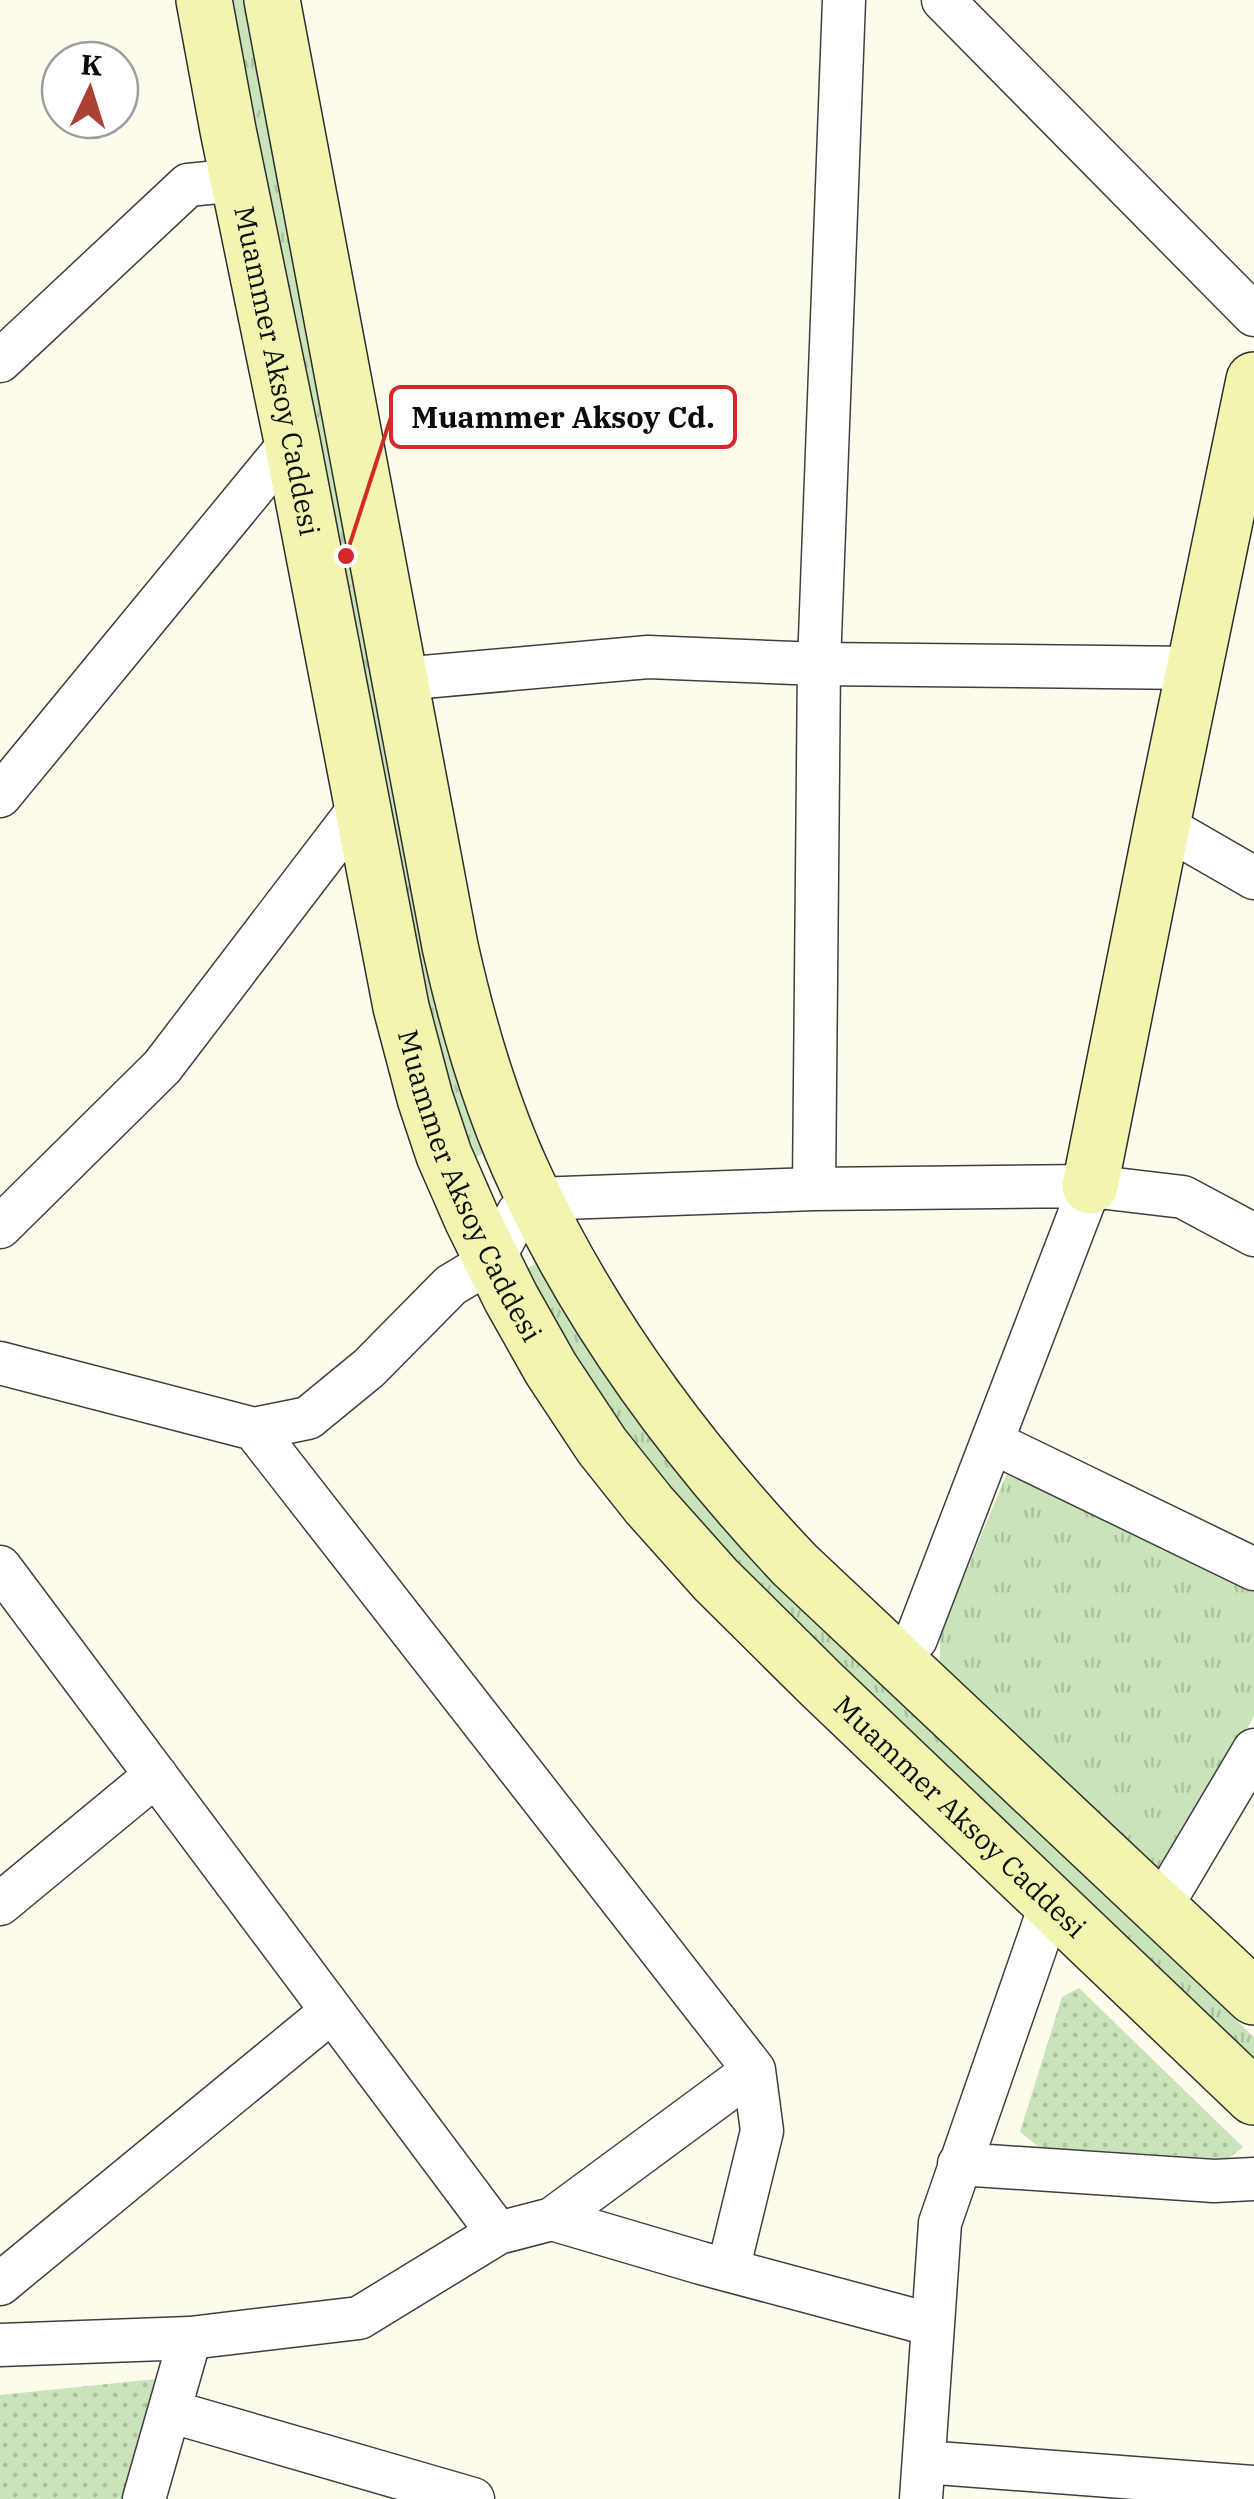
<svg xmlns="http://www.w3.org/2000/svg" width="1254" height="2499" font-family="'IBM Plex Serif',serif">
  <defs>
    <pattern id="grass-tufts" width="24" height="20" patternUnits="userSpaceOnUse" patternTransform="scale(2.5)"><rect width="24" height="20" fill="#c9e3ba"/><path d="M3 7l-1-3M5 7V3M7 7l1-3M15 17l-1-3M17 17v-4M19 17l1-3" fill="none" stroke="#abc29f"/></pattern>
    <pattern id="park-dots" width="8" height="8" patternUnits="userSpaceOnUse" patternTransform="scale(2.5)"><rect width="8" height="8" fill="#c9e3ba"/><path d="M2 2h.1M6 6h.1" fill="none" stroke="#abc29f" stroke-width="1.8" stroke-linecap="round"/></pattern>
  </defs>
  <rect width="100%" height="100%" fill="#fdfcec"/>
  <path fill="url(#grass-tufts)" d="M232 0H250L489 1151 474 1158 435 1046Z
    M540 1261 843 1647 1254 2037V2066L766 1595 663 1480 617 1419 566 1341 526 1269Z
    M1008 1471 1254 1590V1716L1184 1842 1158 1870 940 1666V1634Z"/>
  <path fill="url(#park-dots)" d="M1079 1988 1243 2147 1228 2159 1039 2147 1020 2132 1062 1997Z
    M156 2379 163 2392 131 2499H0V2395Z"/>
  <g fill="none" stroke-linecap="round" stroke-linejoin="round">
    <defs>
      <path id="street" d="M943 0 1254 315
        M0 361 188 185 238 180
        M401 679 648 657 819 664 1194 668
        M0 796 292 441
        M1162 825 1254 878
        M814 1189 819 664 844 0
        M0 1227 162 1067 362 805
        M0 1363 254 1429 754 2070 552 2219 498 2233 359 2318 190 2338 0 2345
        M254 1429 308 1418 369 1368 451 1285 493 1260 518 1213 535 1199 814 1189 1090 1186 1183 1197 1254 1235
        M992 1442 1254 1569
        M0 1567 498 2233
        M891 1655 916 1639 1090 1186
        M0 1904 156 1775
        M1161 1907 1254 1750
        M959 2164 1214 2181 1254 2179
        M552 2219 701 2263 933 2325
        M728 2270 762 2131 754 2070
        M0 2284 332 2011
        M169 2411 473 2499
        M924 2462 1254 2487
        M144 2499 190 2338
        M921 2499 940 2223 1051 1903"/>
      <g id="secondary">
        <path id="s1" d="M204 0 228 130 292 441 401 1007 425 1098 444 1155 472 1219 511 1298 551 1369 602 1446 649 1505 716 1580 821 1684 1254 2097"/>
        <path d="M272 0 450 946C468 1027 492 1110 528 1185 594 1326 689 1453 795 1565L1254 1997"/>
        <path d="M1090 1186 1162 825 1254 380"/>
      </g>
    </defs>
    <use href="#street" stroke="#3f3f3f" stroke-width="45"/>
    <use href="#secondary" stroke="#2e2e2e" stroke-width="58"/>
    <use href="#street" stroke="#fff" stroke-width="42"/>
    <use href="#secondary" stroke="#f2f5af" stroke-width="55"/>
  </g>
  <g text-anchor="middle" stroke-width="10" stroke-linejoin="round" paint-order="stroke">
    <g font-size="28" fill="#0c0c0c" stroke="#fff">
      <text dy="10" stroke="none"><textPath href="#s1" startOffset="378">Muammer Aksoy Caddesi</textPath></text>
      <text dy="10" stroke="none"><textPath href="#s1" startOffset="1218">Muammer Aksoy Caddesi</textPath></text>
      <text dy="10" stroke="none"><textPath href="#s1" startOffset="2028">Muammer Aksoy Caddesi</textPath></text>
    </g>
  </g>
  <path fill="none" stroke="#d62828" stroke-width="4" d="M346 556L391 417"/>
  <circle fill="#d62828" stroke="#fff" stroke-width="4" cx="346" cy="556" r="10"/>
  <rect fill="#fff" stroke="#d62828" stroke-width="4" x="391" y="387" width="344" height="60" rx="10"/>
  <g font-size="30" text-anchor="middle" font-weight="bold" fill="#0c0c0c">
    <text x="563" y="428">Muammer Aksoy Cd.</text>
  </g>
  <g transform="translate(90 90) rotate(4)"><circle r="48" fill="#ffffff" stroke="#9e9e9e" stroke-width="2.5"/>
  <path d="M0-8L18 38L0 25L-18 38Z" fill="#ab4135"/>
  <text y="-15" font-size="28" font-weight="bold" text-anchor="middle" fill="#0c0c0c">K</text>
  </g>
</svg>
